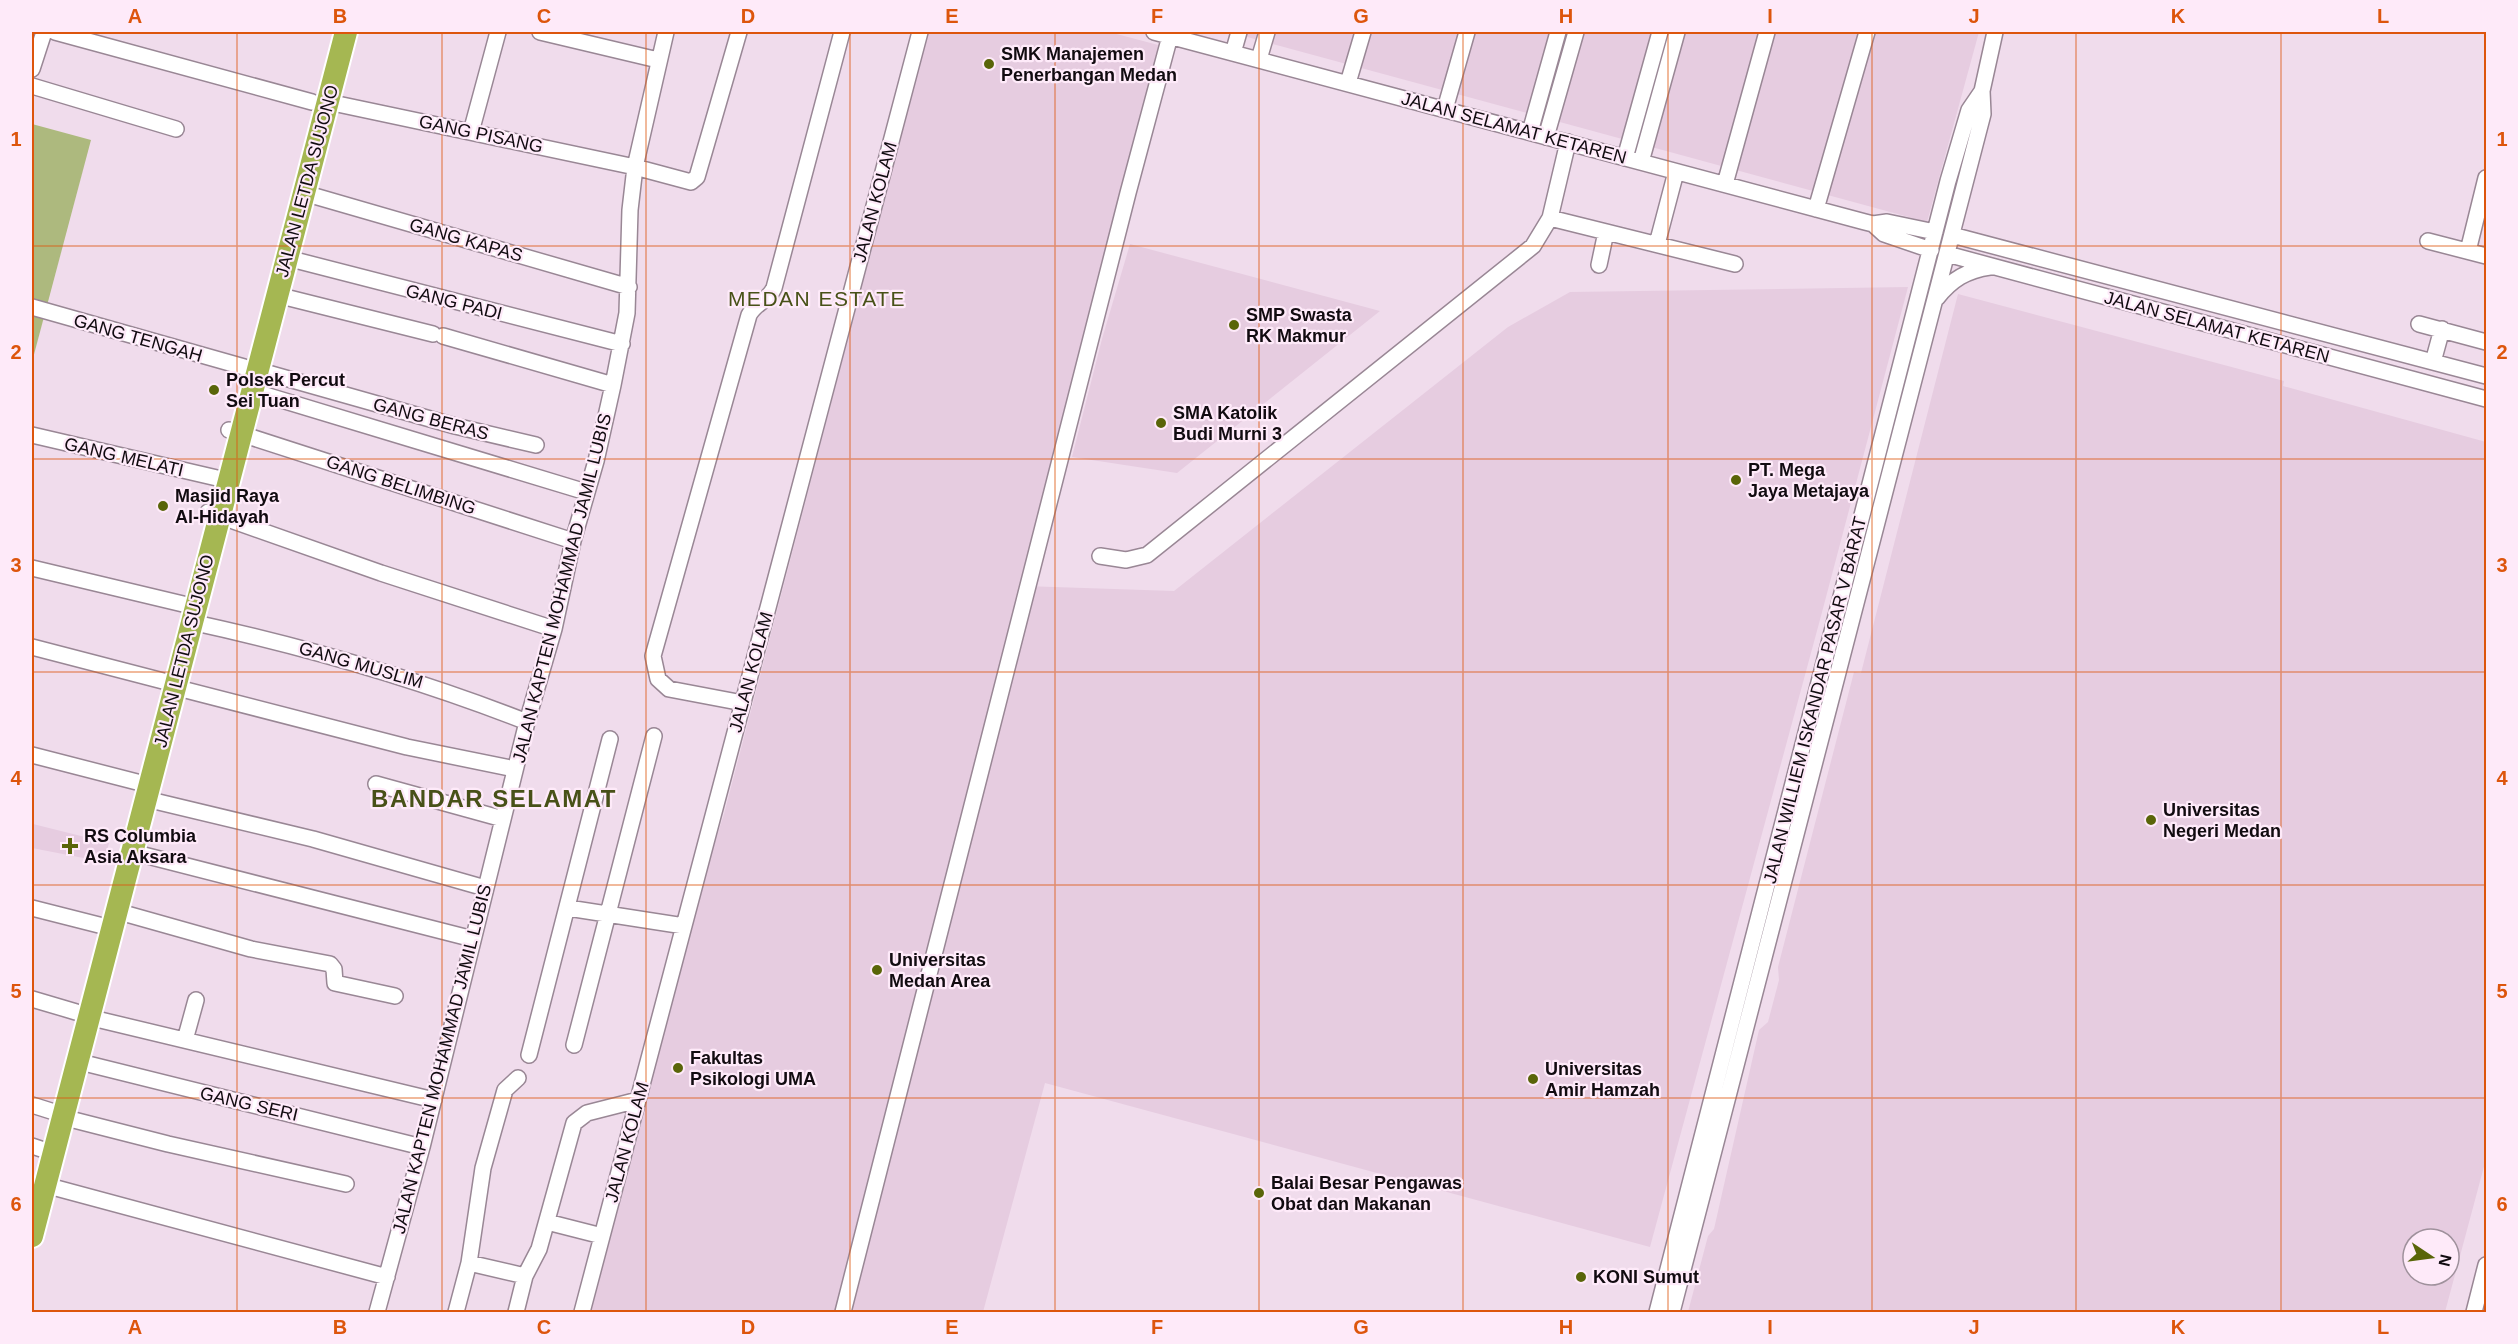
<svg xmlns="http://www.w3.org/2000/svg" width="2518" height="1344" font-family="Helvetica,sans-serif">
  <rect width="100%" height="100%" fill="#f0dcec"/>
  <path fill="#e6cce0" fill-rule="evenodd" d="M928 32H1109L1162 46 1024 586 1174 591 1508 327 1570 292 1908 287 1821 616 1650 1247 1045 1083 983 1312H591L710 858 724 814Z
    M1229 32H1979L1927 222Z
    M1130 244 1380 311 1177 473 1072 457 1102 339Z
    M1958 294 2284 381 2283 386 2486 442V1159L2445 1312H1688L1708 1236 1714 1229 1759 1030 1768 1022 1779 980 1778 967 1854 672 1861 673ZM2413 1239H2449V1275H2413Z
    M33 824 109 843 104 862 32 848Z"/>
  <path fill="#adb97e" d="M32 124 91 140 32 362Z"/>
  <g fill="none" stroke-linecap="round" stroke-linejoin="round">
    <defs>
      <path id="minor" d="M55 32 312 102
        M540 32 658 60
        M1154 32 1865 222 1873 224 1887 222 1935 232
        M1233 53 1239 32
        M1259 59 1267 32
        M32 69 44 32
        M1348 83 1363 32
        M32 86 176 129
        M328 102 635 167 691 182 697 177 739 32
        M1445 109 1467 32
        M471 132 498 32
        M1530 132 1558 32
        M1546 137 1576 32
        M1625 158 1660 32
        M1641 162 1677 32
        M1725 184 1767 32
        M304 193 629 287
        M1816 209 1867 32
        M1550 218 1735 264
        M1873 224 1884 234 1931 250
        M1952 235 2486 376
        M2428 241 2486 256
        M1657 244 1676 172
        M2468 251 2486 178
        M1947 254 2486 399
        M287 258 622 344
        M1599 265 1606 232
        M277 295 433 334
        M1937 298C1951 280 1967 270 1990 267
        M32 307 244 367
        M2419 324 2486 342
        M443 336 613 385
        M2433 362 2442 329
        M257 370 455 426 536 445
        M252 391 586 492
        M229 430 573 541
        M32 435 217 478
        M208 512 381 573 554 629
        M1100 556 1126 560 1147 555 1533 246 1550 218 1568 142
        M32 568 183 604
        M191 622C306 647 417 679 527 722
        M32 647 163 681
        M174 687 407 747 515 769
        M743 703 669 689 658 679 653 656 749 315C755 303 768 301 774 288L842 32
        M32 755 137 782
        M376 784 503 819
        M146 799 313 839 485 888
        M132 852 473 939
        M32 908 99 925
        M568 908 684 926
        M116 911 251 949 330 964 334 969 335 983 395 996
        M32 999 76 1012
        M88 1017 434 1100
        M185 1040 196 1000
        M574 1045 654 736
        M529 1055 610 739
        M76 1061 422 1147
        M32 1105 51 1111
        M62 1117 168 1144 346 1184
        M32 1146 41 1149
        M45 1185 387 1277
        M547 1222 602 1236
        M469 1263 525 1276
        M377 1312 422 1147 527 722 554 629 573 541 596 461 613 385 627 313 630 210 635 167 666 32
        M456 1312 469 1263 483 1168 505 1090 518 1078
        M516 1312 525 1276 539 1249 574 1123 587 1113 638 1100
        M582 1312 920 32
        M843 1312 1128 193 1170 36
        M1657 1312 1948 181 1969 110 1982 91
        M1672 1312 1983 114 1982 91 1995 32
        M2474 1312 2486 1265"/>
      <path id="highway" d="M32 1236 346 32"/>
    </defs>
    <use href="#minor" stroke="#998795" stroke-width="18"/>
    <use href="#highway" stroke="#fff" stroke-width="26"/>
    <use href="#minor" stroke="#fff" stroke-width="15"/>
    <use href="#highway" stroke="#a5b752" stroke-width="22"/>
  </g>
  <path fill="none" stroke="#dd550c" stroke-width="1.5" stroke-opacity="0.55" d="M237 32V1312M442 32V1312M646 32V1312M850 32V1312M1055 32V1312M1259 32V1312M1463 32V1312M1668 32V1312M1872 32V1312M2076 32V1312M2281 32V1312M32 246H2486M32 459H2486M32 672H2486M32 885H2486M32 1098H2486"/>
  <g fill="#596509" stroke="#feeaf9" stroke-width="2">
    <circle cx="989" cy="64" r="6"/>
    <circle cx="1234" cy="325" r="6"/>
    <circle cx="214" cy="390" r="6"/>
    <circle cx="1161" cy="423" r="6"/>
    <circle cx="1736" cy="480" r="6"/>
    <circle cx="163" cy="506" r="6"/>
    <circle cx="2151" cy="820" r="6"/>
    <path d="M67 837h6v6h6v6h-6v6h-6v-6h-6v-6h6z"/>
    <circle cx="877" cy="970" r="6"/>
    <circle cx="678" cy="1068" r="6"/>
    <circle cx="1533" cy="1079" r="6"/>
    <circle cx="1259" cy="1193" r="6"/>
    <circle cx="1581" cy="1277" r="6"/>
  </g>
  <g text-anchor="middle" stroke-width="4.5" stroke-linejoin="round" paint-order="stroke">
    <g font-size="18" font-weight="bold" fill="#110b10" stroke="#feeaf9" text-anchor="start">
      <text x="1001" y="60">SMK Manajemen<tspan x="1001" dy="21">Penerbangan Medan</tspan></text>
      <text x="1246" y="321">SMP Swasta<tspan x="1246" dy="21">RK Makmur</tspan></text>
      <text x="226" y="386">Polsek Percut<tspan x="226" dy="21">Sei Tuan</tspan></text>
      <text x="1173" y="419">SMA Katolik<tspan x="1173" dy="21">Budi Murni 3</tspan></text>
      <text x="1748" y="476">PT. Mega<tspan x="1748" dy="21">Jaya Metajaya</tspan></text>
      <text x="175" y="502">Masjid Raya<tspan x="175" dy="21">Al-Hidayah</tspan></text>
      <text x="2163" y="816">Universitas<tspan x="2163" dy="21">Negeri Medan</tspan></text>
      <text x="84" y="842">RS Columbia<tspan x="84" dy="21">Asia Aksara</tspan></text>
      <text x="889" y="966">Universitas<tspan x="889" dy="21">Medan Area</tspan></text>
      <text x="690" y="1064">Fakultas<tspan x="690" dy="21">Psikologi UMA</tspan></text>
      <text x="1545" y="1075">Universitas<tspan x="1545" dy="21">Amir Hamzah</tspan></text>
      <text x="1271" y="1189">Balai Besar Pengawas<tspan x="1271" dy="21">Obat dan Makanan</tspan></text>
      <text x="1593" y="1283">KONI Sumut</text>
    </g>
    <g font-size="18" fill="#110b10" stroke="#feeaf9">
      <text transform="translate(1514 128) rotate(15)" y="6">JALAN SELAMAT KETAREN</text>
      <text transform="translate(481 134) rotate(12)" y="6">GANG PISANG</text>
      <text transform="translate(307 181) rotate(-75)" y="6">JALAN LETDA SUJONO</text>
      <text transform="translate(875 202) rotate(-75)" y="6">JALAN KOLAM</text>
      <text transform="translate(466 240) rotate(16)" y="6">GANG KAPAS</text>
      <text transform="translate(454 302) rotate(14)" y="6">GANG PADI</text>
      <text transform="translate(2217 327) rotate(15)" y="6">JALAN SELAMAT KETAREN</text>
      <text transform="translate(138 338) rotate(16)" y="6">GANG TENGAH</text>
      <text transform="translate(431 419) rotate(15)" y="6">GANG BERAS</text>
      <text transform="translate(124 457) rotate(13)" y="6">GANG MELATI</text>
      <text transform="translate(401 485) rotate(18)" y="6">GANG BELIMBING</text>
      <text transform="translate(562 588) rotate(-76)" y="6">JALAN KAPTEN MOHAMMAD JAMIL LUBIS</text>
      <text transform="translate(184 651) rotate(-76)" y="6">JALAN LETDA SUJONO</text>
      <text transform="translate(361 665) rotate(16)" y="6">GANG MUSLIM</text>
      <text transform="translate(751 672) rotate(-75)" y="6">JALAN KOLAM</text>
      <text transform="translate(1815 700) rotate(-76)" y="6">JALAN WILLIEM ISKANDAR PASAR V BARAT</text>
      <text transform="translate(442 1059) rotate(-76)" y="6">JALAN KAPTEN MOHAMMAD JAMIL LUBIS</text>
      <text transform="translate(249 1104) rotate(13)" y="6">GANG SERI</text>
      <text transform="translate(627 1142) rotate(-75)" y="6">JALAN KOLAM</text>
    </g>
    <g font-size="21" letter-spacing="1.5" fill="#485118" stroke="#feeaf9">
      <text x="817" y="306">MEDAN ESTATE</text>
    </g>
    <g font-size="24" font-weight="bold" letter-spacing="1.5" fill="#485118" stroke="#feeaf9">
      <text x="494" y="807">BANDAR SELAMAT</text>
    </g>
  </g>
  <rect width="2518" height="1344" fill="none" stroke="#feeaf9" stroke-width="66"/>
  <g transform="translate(2431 1257) rotate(103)"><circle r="28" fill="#feeaf9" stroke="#9f919c" stroke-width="1.5"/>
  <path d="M0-4.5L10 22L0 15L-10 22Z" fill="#596509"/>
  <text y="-9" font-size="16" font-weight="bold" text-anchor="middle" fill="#110b10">N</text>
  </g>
  <rect x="33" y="33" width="2452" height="1278" fill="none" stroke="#dd550c" stroke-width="2"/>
  <g font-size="20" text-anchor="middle" font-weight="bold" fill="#dd550c">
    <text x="135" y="23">A</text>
    <text x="340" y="23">B</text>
    <text x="544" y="23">C</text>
    <text x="748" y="23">D</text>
    <text x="952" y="23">E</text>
    <text x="1157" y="23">F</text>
    <text x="1361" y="23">G</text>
    <text x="1566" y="23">H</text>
    <text x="1770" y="23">I</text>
    <text x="1974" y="23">J</text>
    <text x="2178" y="23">K</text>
    <text x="2383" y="23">L</text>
    <text x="16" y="146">1</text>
    <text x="2502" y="146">1</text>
    <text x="16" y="359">2</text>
    <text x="2502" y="359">2</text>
    <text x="16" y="572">3</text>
    <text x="2502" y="572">3</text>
    <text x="16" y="785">4</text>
    <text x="2502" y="785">4</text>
    <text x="16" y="998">5</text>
    <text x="2502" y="998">5</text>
    <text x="16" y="1211">6</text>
    <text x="2502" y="1211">6</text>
    <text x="135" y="1334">A</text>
    <text x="340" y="1334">B</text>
    <text x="544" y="1334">C</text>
    <text x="748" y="1334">D</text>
    <text x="952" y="1334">E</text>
    <text x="1157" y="1334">F</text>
    <text x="1361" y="1334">G</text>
    <text x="1566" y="1334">H</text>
    <text x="1770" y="1334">I</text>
    <text x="1974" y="1334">J</text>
    <text x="2178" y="1334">K</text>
    <text x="2383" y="1334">L</text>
  </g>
</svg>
